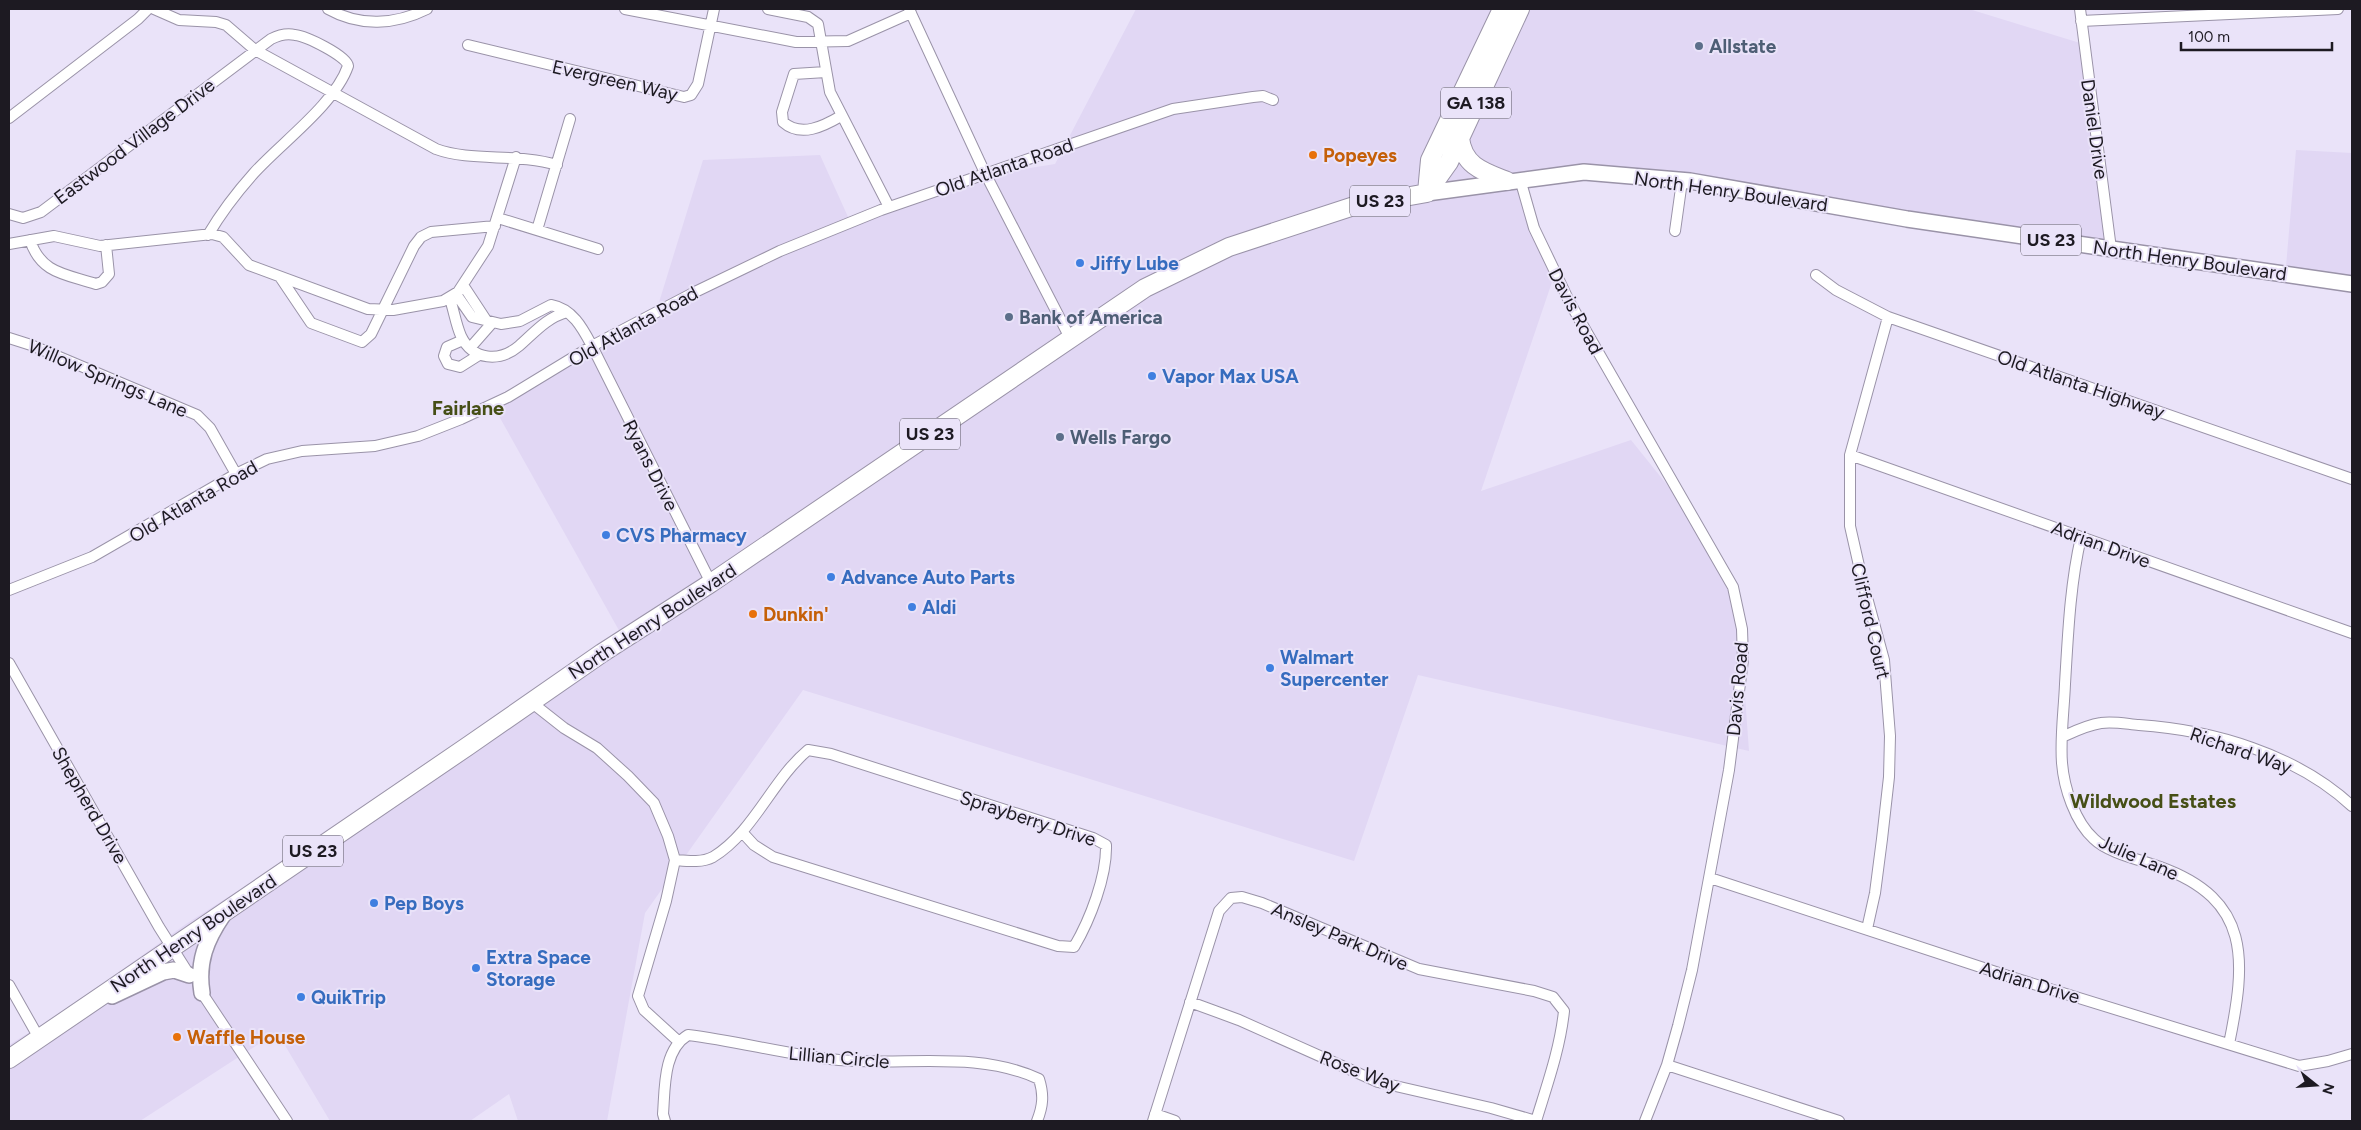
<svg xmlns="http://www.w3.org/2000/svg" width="2361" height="1130" font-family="Figtree,sans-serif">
  <rect width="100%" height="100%" fill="#eae3f9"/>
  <path fill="#e1d7f4" d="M1136 9H1969L2080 43 2109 256 1612 170 1517 178 1552 282 1481 491 1631 440 1705 532 1739 613 1749 751 1418 675 1354 861 803 690 645 913 607 1121H518L509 1094 470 1121H330L277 1032 140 1121H9V1045L73 1005 186 924 347 821 621 634 495 409 656 312 703 160 820 155 849 219 967 178 1055 164Z
    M2296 150 2352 153V287L2285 278Z"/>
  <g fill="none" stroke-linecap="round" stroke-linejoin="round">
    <defs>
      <path id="street" d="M154 9 179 20 216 22 226 25 255 50 436 149C471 162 518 153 557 165
        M328 9C360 27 395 25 427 9
        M625 9 796 42 848 41 911 13
        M768 9 808 17 818 24 830 92 889 207
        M909 9 985 173 1070 338
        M2080 9 2111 249
        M2081 21 2338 9
        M468 45 684 97 691 95 698 84 714 9
        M826 72 794 74 782 112 783 122C801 138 824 126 841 116
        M9 118 138 19 148 9
        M1520 179 1534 228 1570 303 1733 587 1742 629 1743 660 1729 770 1692 970 1678 1026 1667 1065 1645 1121
        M9 214 23 218 41 212 271 39C279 35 287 33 295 35 306 36 347 56 348 66 335 104 281 143 254 173 237 192 221 213 208 235
        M498 218 598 249
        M537 230 570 119
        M1675 231 1682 181
        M30 240C41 274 66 274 96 284L102 282 109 274 106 245
        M9 244 54 236 100 246 212 234 223 237 249 265 368 309 393 310 443 301 458 292 488 246 516 157
        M1816 275 1836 290 1888 317 2352 479
        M280 277 311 323 362 342 371 334 414 246 421 237 431 232 495 226
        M463 285 486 320
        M456 294 472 317 501 324 520 321 551 305C573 309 583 329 592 346L711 583
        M450 299C454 311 456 325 461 336 473 361 500 362 519 346 535 332 546 318 567 312
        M9 338 31 345 197 415 210 428 236 474
        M463 340 447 347 444 356 448 364 460 367 479 355
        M470 348 492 323
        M1850 455 2352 633
        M2081 537C2070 585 2068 634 2065 684 2064 710 2060 737 2062 763 2064 788 2075 822 2094 839 2108 853 2141 860 2160 867 2252 900 2246 961 2229 1044
        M9 590 92 557 236 474 267 459 302 451 375 446 418 436 461 419 508 397 592 346 695 292 780 251 881 210 1173 109 1253 97 1263 96 1273 100
        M9 663 159 927 190 976
        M531 702 564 728 597 748 628 776 654 803 668 836 675 860 666 901 638 996 644 1010 678 1041
        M2062 737C2075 731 2087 725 2101 723 2113 721 2127 724 2139 725 2213 730 2296 754 2352 806
        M675 860C687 861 702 863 713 857 754 832 772 780 808 750L831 754 1093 838 1106 845C1107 876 1090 920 1074 947L1058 946 773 857 754 845 742 832
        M1710 878 2011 977 2299 1066 2328 1061 2352 1054
        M1867 929 1875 893 1882 839 1889 777 1890 736 1884 660 1862 579 1850 526V455L1888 317
        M9 985 39 1038
        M200 990 287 1121
        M1190 1002 1239 1020 1378 1082 1491 1108 1536 1121
        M1667 1065 1839 1121
        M1155 1114 1175 1121
        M665 1121 663 1114C665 1088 663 1050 688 1035 738 1041 788 1055 839 1060 905 1066 977 1050 1039 1079 1044 1095 1043 1106 1037 1121
        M1153 1121 1219 911 1231 898 1242 897 1262 903 1419 969 1534 991 1553 997 1564 1011C1560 1049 1547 1085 1536 1121"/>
      <path id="primary" d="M1427 193 1584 172 1690 181 1907 219 2352 284
        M202 993C197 962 206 940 223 915
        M112 996 163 972 174 970 189 975"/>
      <path id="highway" d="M1460 138C1463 166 1484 172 1507 181
        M1427 192 1430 160 1502 9
        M1427 193 1449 162 1520 9
        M9 1059 468 746 602 653 711 583 1145 288 1229 247 1354 206 1427 193"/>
    </defs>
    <use href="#street" stroke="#9a93a8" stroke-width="12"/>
    <use href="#primary" stroke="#9a93a8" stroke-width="18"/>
    <use href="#highway" stroke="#9a93a8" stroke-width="20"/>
    <use href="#street" stroke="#fff" stroke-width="10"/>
    <use href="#primary" stroke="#fff" stroke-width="15"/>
    <use href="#highway" stroke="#fff" stroke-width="18"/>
  </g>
  <g fill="#5c6f8a" stroke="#eae3f9" stroke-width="2">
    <circle cx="1699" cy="46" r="5"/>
    <circle cx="1009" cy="317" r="5"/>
    <circle cx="1060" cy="437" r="5"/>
  </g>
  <g fill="#e8710a" stroke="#eae3f9" stroke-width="2">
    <circle cx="1313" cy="155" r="5"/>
    <circle cx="753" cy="614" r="5"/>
    <circle cx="177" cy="1037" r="5"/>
  </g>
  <g fill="#3f7fe0" stroke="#eae3f9" stroke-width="2">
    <circle cx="1080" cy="263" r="5"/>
    <circle cx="1152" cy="376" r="5"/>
    <circle cx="606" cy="535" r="5"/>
    <circle cx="831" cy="577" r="5"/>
    <circle cx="912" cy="607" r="5"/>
    <circle cx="1270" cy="668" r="5"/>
    <circle cx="374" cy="903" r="5"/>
    <circle cx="476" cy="968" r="5"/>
    <circle cx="301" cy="997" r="5"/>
  </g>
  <g text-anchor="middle" stroke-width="4" stroke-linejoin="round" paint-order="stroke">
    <g fill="#eae3f9" stroke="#5a5662" stroke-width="1">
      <rect x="1441" y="87.5" width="70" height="31" rx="4"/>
      <rect x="1350" y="185.5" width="60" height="31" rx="4"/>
      <rect x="2021" y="224.5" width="60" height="31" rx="4"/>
      <rect x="900" y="418.5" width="60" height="31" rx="4"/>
      <rect x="283" y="835.5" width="60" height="31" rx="4"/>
    </g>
    <g font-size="18" font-weight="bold" fill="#1d1a22">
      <text x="1476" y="109">GA 138</text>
      <text x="1380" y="207">US 23</text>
      <text x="2051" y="246">US 23</text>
      <text x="930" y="440">US 23</text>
      <text x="313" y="857">US 23</text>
    </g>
    <g font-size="19" font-weight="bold" fill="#4e5e75" stroke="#eae3f9" text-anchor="start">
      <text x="1709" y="53">Allstate</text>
      <text x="1019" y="324">Bank of America</text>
      <text x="1070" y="444">Wells Fargo</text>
    </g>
    <g font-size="19" fill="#1d1a22" stroke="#eae3f9">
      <text transform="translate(615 80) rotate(13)" y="7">Evergreen Way</text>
      <text transform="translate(2095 129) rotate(82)" y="7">Daniel Drive</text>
      <text transform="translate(134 141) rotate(-37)" y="7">Eastwood Village Drive</text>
      <text transform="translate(1004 167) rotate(-19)" y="7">Old Atlanta Road</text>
      <text transform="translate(1731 191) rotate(8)" y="7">North Henry Boulevard</text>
      <text transform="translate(2190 260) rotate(8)" y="7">North Henry Boulevard</text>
      <text transform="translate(1576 311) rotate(62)" y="7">Davis Road</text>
      <text transform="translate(633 326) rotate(-29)" y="7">Old Atlanta Road</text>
      <text transform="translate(108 378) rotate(23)" y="7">Willow Springs Lane</text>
      <text transform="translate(2081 384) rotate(19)" y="7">Old Atlanta Highway</text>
      <text transform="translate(651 465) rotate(63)" y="7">Ryans Drive</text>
      <text transform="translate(193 501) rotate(-30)" y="7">Old Atlanta Road</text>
      <text transform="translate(2101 544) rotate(20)" y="7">Adrian Drive</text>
      <text transform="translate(652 621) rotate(-33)" y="7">North Henry Boulevard</text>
      <text transform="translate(1871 621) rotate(77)" y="7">Clifford Court</text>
      <text transform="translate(1737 689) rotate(-85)" y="7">Davis Road</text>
      <text transform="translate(2241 750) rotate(19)" y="7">Richard Way</text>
      <text transform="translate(90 805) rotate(60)" y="7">Shepherd Drive</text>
      <text transform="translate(1028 818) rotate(18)" y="7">Sprayberry Drive</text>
      <text transform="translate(2139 857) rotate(24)" y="7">Julie Lane</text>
      <text transform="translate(193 933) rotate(-34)" y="7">North Henry Boulevard</text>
      <text transform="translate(1340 936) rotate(23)" y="7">Ansley Park Drive</text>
      <text transform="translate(2030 982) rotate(17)" y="7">Adrian Drive</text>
      <text transform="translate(839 1057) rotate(5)" y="7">Lillian Circle</text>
      <text transform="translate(1360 1071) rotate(21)" y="7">Rose Way</text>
    </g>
    <g font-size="19" font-weight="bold" fill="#c56008" stroke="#eae3f9" text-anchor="start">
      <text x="1323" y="162">Popeyes</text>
      <text x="763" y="621">Dunkin'</text>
      <text x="187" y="1044">Waffle House</text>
    </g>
    <g font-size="19" font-weight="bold" fill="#366cbe" stroke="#eae3f9" text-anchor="start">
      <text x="1090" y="270">Jiffy Lube</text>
      <text x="1162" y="383">Vapor Max USA</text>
      <text x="616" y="542">CVS Pharmacy</text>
      <text x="841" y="584">Advance Auto Parts</text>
      <text x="922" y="614">Aldi</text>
      <text x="1280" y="664">Walmart<tspan x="1280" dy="22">Supercenter</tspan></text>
      <text x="384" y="910">Pep Boys</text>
      <text x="486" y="964">Extra Space<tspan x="486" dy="22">Storage</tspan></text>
      <text x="311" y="1004">QuikTrip</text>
    </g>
    <g font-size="20" font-weight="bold" fill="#464f16" stroke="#eae3f9">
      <text x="468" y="415">Fairlane</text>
      <text x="2153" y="808">Wildwood Estates</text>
    </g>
  </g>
  <rect width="2361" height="1130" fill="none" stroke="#1d1a22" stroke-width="20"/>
  <g transform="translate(2316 1085) rotate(107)" stroke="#eae3f9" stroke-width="4" paint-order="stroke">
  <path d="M0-4L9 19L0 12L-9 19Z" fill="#1d1a22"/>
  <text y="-8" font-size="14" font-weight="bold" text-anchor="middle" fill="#1d1a22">N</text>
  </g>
  <path d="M2181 42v8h151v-8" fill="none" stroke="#1d1a22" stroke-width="2.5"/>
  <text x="2188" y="42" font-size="15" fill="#1d1a22" stroke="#eae3f9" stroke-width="4" paint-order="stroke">100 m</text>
</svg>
